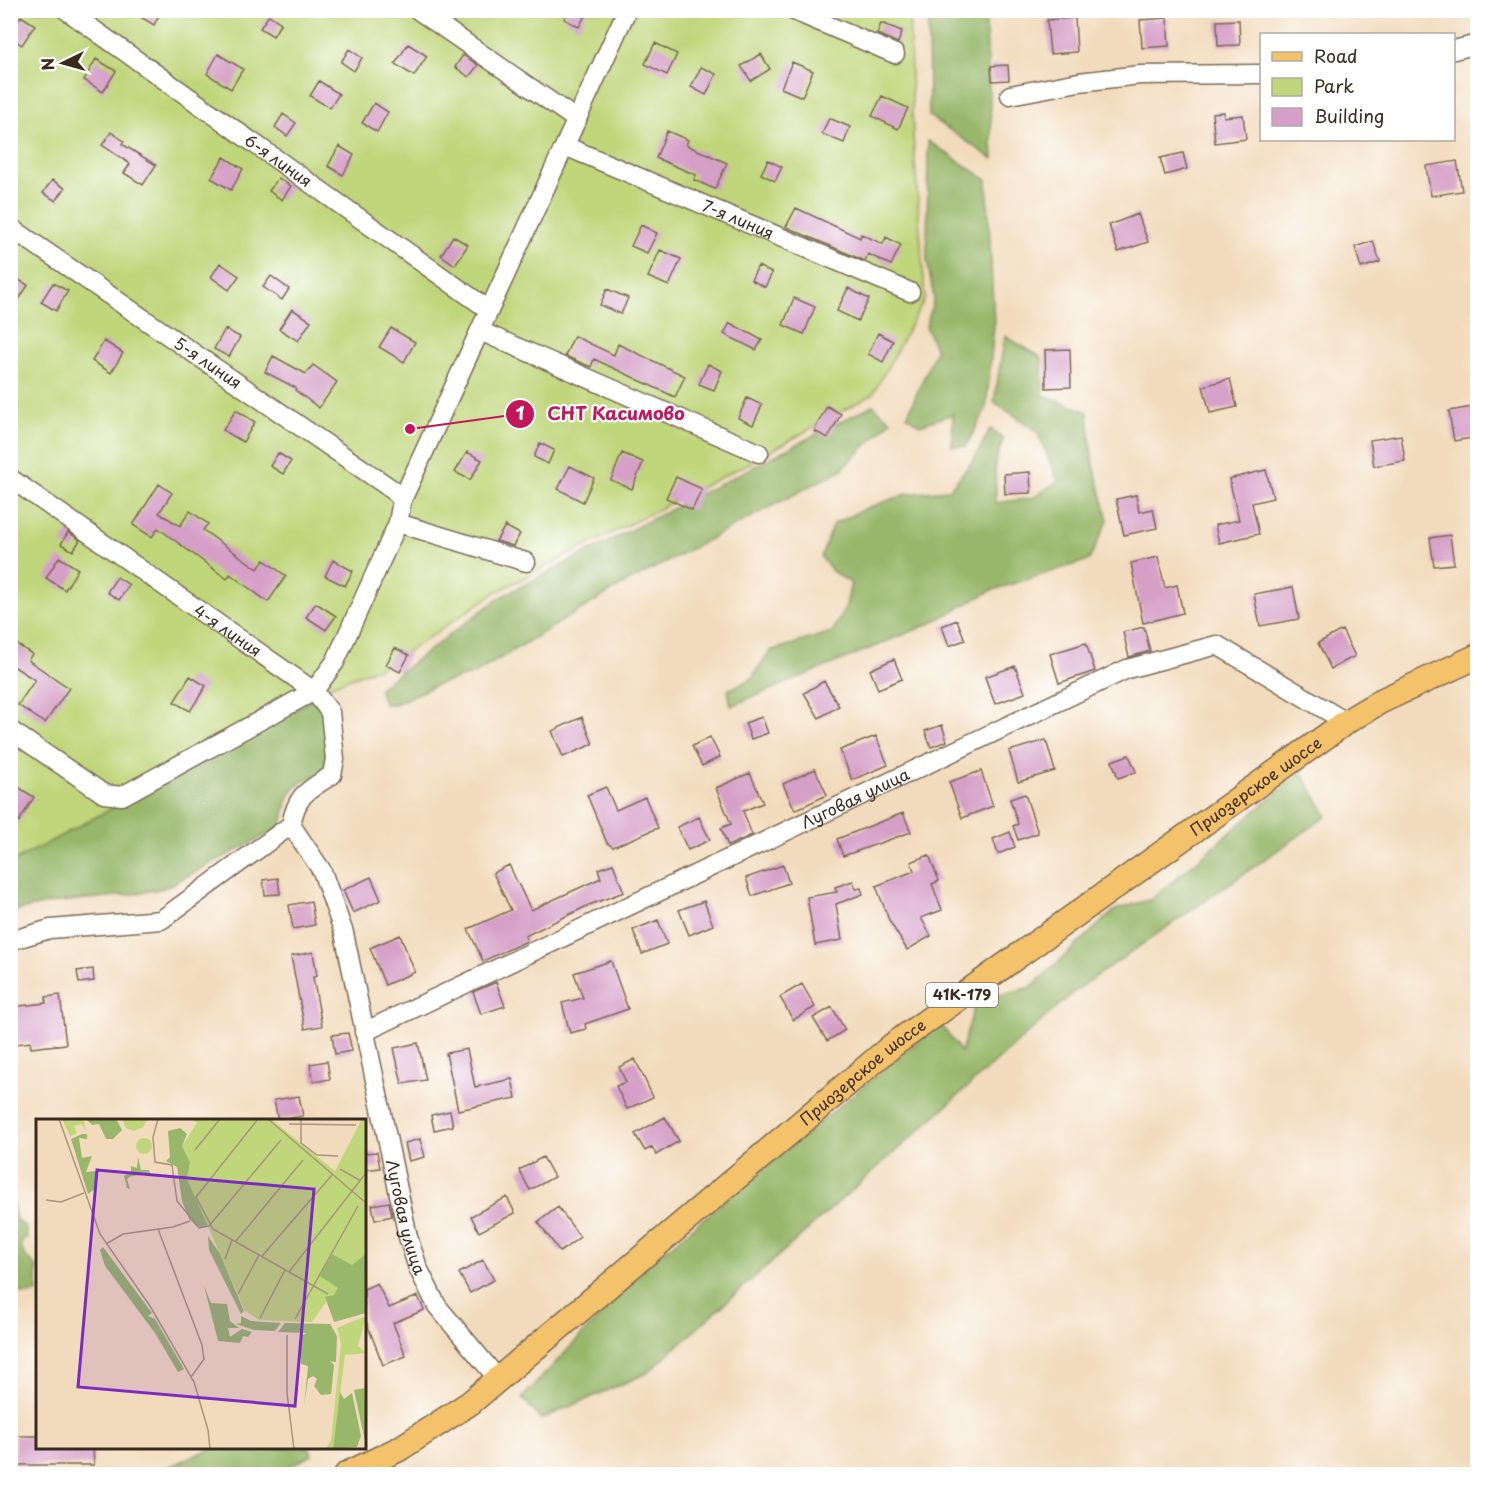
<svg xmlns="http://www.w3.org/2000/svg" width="1488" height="1485" font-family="'Playpen Sans',sans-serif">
  <rect width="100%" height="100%" fill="#fff"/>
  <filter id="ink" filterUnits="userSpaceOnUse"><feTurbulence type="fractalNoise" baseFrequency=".0167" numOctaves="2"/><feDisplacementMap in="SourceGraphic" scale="12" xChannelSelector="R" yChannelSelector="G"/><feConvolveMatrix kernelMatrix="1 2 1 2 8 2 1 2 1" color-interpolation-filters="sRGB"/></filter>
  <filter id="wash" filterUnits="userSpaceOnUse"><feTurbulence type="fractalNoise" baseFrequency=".008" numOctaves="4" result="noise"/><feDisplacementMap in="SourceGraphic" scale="24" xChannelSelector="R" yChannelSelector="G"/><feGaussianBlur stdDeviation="1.35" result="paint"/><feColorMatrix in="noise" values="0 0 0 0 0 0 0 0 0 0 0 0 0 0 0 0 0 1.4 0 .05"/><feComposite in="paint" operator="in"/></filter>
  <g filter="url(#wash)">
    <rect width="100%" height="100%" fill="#f2dbbc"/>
    <path fill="#c0d67a" stroke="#7e804c" stroke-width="1.5" d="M11 11H909L913 136 925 298 873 394 747 464 496 592 391 663 324 688 316 698 11 863Z"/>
    <path fill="#98b76a" stroke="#6a7044" stroke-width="1.5" d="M928 11H985L993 159 929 116Z
      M928 141 987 180 994 325 986 409 966 446H952L953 414 920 425 907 416 936 350 926 327 934 298 927 260Z
      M1005 336 1042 358 1043 395 1088 412 1092 458 1108 520 1089 560 990 591 929 624 731 706 728 690 751 679 770 651 832 632 846 606 851 583 833 572 821 557 833 524 862 510 906 494 949 490 975 458 990 429 1003 439 995 464 996 503 1033 498 1058 481 1037 431 994 402Z
      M873 405 891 421 841 470 620 586 474 674 436 685 395 704H384L379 688 499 598Z
      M316 698C327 719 335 748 326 770 311 777 294 782 288 799 284 809 285 818 280 828L164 888 134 894 51 903 11 912V863Z
      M1301 772 1327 816 1075 991 647 1373 541 1419 522 1398 651 1262 940 1023 961 1052 976 1001 1031 987 1115 910 1152 899Z
      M10 1184 16 1220 25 1227 27 1237 23 1239C17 1251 29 1259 37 1268V1293L23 1294 11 1282Z
      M213 1448H225L234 1452 244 1448H310L312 1455 274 1474H163L161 1470Z"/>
    <g id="blocks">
      <path fill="#d59fc7" d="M129 10H162L154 25Z
        M569 10H588L579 27 564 19Z
        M269 15 281 23 273 36 260 28Z
        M21 16 35 25 22 45 10 37V31Z
        M1075 18 1077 52 1050 54 1047 20Z
        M1167 18 1169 46 1142 48 1140 20Z
        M1239 20 1240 45 1218 46 1217 21Z
        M881 23 902 31 898 43 877 34Z
        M655 43 677 54 667 75 645 64Z
        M408 44 427 56 414 76 395 64Z
        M349 49 362 58 354 71 341 62Z
        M218 54 243 69 231 89 207 74Z
        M761 54 770 69 751 81 741 66Z
        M463 55 478 65 469 77 455 67Z
        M96 59 116 71 103 92 84 80Z
        M792 62 813 71 802 97 781 88Z
        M1008 65 1009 80 992 81 991 66Z
        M701 67 716 74 706 95 691 87Z
        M319 81 339 94 330 108 310 96Z
        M882 96 908 108 898 129 872 116Z
        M374 103 388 112 377 132 362 123Z
        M1224 112V117L1243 115 1246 139 1215 143 1212 113Z
        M283 114 296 123 287 136 275 127Z
        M829 118 850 127 844 143 822 134Z
        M667 131 688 140 686 145 727 163 715 189 694 180 696 175 656 158Z
        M111 132 124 141 122 144 156 165 143 185 124 173 130 164 102 145Z
        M339 146 354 155 343 175 328 166Z
        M1183 153 1187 169 1165 175 1160 158Z
        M224 157 243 169 231 190 211 178Z
        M768 160 782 167 775 181 761 174Z
        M1457 161 1462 191 1431 196 1426 166Z
        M278 178 291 186 282 200 269 191Z
        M52 180 65 188 56 201 43 193Z
        M796 208 860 238 861 234 883 244 886 237 901 245 891 265 868 254 865 261 786 227Z
        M1138 214 1148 242 1118 252 1109 225Z
        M641 225 657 233 647 253 631 246Z
        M453 236 468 245 455 265 441 255Z
        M1373 241 1380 262 1361 268 1355 247Z
        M660 250 681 259 669 286 648 277Z
        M220 263 239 276 229 290 211 277Z
        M758 266 772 273 765 287 751 280Z
        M10 275 28 285 10 314Z
        M271 276 289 289 282 300 263 287Z
        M53 283 68 291 56 311 41 302Z
        M848 288 869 299 858 321 837 311Z
        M607 289 628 298 621 314 600 305Z
        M794 298 815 307 804 334 783 325Z
        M292 309 311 321 298 341 279 329Z
        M730 323 762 340 756 350 724 334Z
        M391 328 415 342 404 362 379 347Z
        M225 329 240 337 229 357 214 349Z
        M878 333 893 341 883 362 868 354Z
        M574 336 614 355 618 344 685 376 675 397 594 359 591 367 565 356Z
        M104 341 123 353 111 373 92 361Z
        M1070 349 1071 387 1046 388 1045 350Z
        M273 356 306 374 313 365 337 382 319 408 295 390 296 388 265 372Z
        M708 364 722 371 714 390 699 384Z
        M1230 379 1237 407 1210 413 1203 386Z
        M747 398 762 405 753 425 738 418Z
        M827 406 841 414 828 438 814 431Z
        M1478 406V437L1454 441 1449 411Z
        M236 410 255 422 243 442 223 430Z
        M1401 435 1405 461 1374 466 1370 440Z
        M540 443 554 450 548 464 534 457Z
        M467 452 482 460 470 480 455 472Z
        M278 453 291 461 283 474 270 466Z
        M622 453 643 462 632 489 611 480Z
        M570 466 594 478 583 502 558 489Z
        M1266 470 1273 498 1252 503 1259 534 1219 543 1215 525 1239 520 1229 479Z
        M1030 472 1031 493 1005 494 1004 474Z
        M676 477 702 489 692 510 666 498Z
        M159 484 172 493 159 513 180 526 190 511 208 524 203 530 258 569 264 560 286 576 268 602 230 574 227 579 158 528 152 537 133 525Z
        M1136 495 1139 512 1153 509 1157 528 1124 535 1116 499Z
        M505 526 520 534 513 546 496 541Z
        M68 532 80 540 73 551 61 544Z
        M1450 535 1454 564 1434 566 1430 538Z
        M59 557 78 569 65 590 46 578Z
        M1158 557 1165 588 1177 585 1183 613 1143 623 1131 563Z
        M333 560 353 571 345 586 325 576Z
        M117 577 129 585 119 600 107 592Z
        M1293 587 1299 619 1260 626 1254 594Z
        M316 603 336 616 326 630 306 617Z
        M957 620 965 640 949 646 942 626Z
        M1144 627 1150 651 1129 657 1123 632Z
        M1342 630 1355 656 1331 669 1318 643Z
        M10 640 32 654 28 660 69 688 45 723 18 705 35 680 10 664Z
        M1086 643 1095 671 1059 683 1050 654Z
        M395 648 409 655 400 672 386 665Z
        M894 659 902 679 878 689 870 670Z
        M1015 666 1025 693 995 704 985 677Z
        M190 676 206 686 190 711 174 702Z
        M824 681 839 706 819 718 804 693Z
        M582 717 593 744 563 757 552 731Z
        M762 717 768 733 751 739 745 723Z
        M942 725 947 741 931 747 925 731Z
        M876 736 888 765 852 780 840 750Z
        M710 737 720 757 702 766 692 746Z
        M1046 740 1055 771 1018 782 1009 751Z
        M1129 755 1136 772 1118 778 1112 761Z
        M815 769 827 795 795 810 783 784Z
        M981 771 993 806 962 818 949 782Z
        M750 773 763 803 743 811 752 835 728 846 721 828 731 824 716 788Z
        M10 782 34 797 18 823 10 818Z
        M606 787 616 810 645 797 658 828 613 847 607 843 587 795Z
        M1025 794 1038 833 1018 840 1013 826 1018 824 1010 799Z
        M903 813 911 832 843 856 837 839Z
        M699 817 710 840 688 850 677 827Z
        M1010 832 1015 847 998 854 993 839Z
        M929 855 939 881 932 884 942 910 921 918 931 936 907 950 889 920 876 886 914 871 911 862Z
        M613 864 624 892 589 905 525 936 527 941 483 961 468 929 511 910 493 873 509 865 531 910 601 878 598 869Z
        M783 865 789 883 752 896 746 878Z
        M371 877 381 900 353 913 343 890Z
        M278 878 280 894 265 895 263 880Z
        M853 881 856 889 861 888 863 894 836 904 842 940 815 945 807 897 837 892 835 887Z
        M311 901 315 925 293 929 289 905Z
        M704 901 713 925 689 935 679 910Z
        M658 920 667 944 642 954 633 930Z
        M400 935 415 972 385 985 370 948Z
        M313 952 317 976 313 977 322 1026 305 1029 291 956Z
        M611 961 628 1009 585 1024 586 1029 570 1033 562 1003 583 998 574 973Z
        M93 969 94 981 79 983 77 971Z
        M496 982 505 1006 481 1014 473 992Z
        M802 984 815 1007 793 1020 780 997Z
        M60 995 66 1044 31 1048 30 1042 10 1045V1007L46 1003V997Z
        M832 1007 845 1030 827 1041 813 1018Z
        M348 1033 352 1051 335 1054 332 1035Z
        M418 1043 426 1080 402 1084 394 1048Z
        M467 1049 475 1087 512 1079 516 1098 458 1110 446 1053Z
        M635 1059 653 1097 627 1109 616 1086 626 1082 619 1067Z
        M327 1061 330 1079 314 1082 310 1064Z
        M299 1096 303 1116 278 1120 274 1100Z
        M450 1111 453 1126 434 1130 431 1115Z
        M665 1117 679 1141 656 1155 652 1147 645 1151 635 1134Z
        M420 1139 425 1157 409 1161 405 1143Z
        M377 1152 380 1168 364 1170V1153Z
        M543 1157 554 1177 530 1190 519 1170Z
        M507 1197 515 1213 479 1232 471 1216Z
        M389 1202 392 1216 375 1220 372 1205Z
        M558 1207 580 1237 560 1252 538 1222Z
        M483 1260 494 1280 470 1293 459 1273Z
        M377 1283 389 1308 418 1296 424 1310 393 1323 406 1356 383 1365 364 1316V1289Z
        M15 1436H38V1448H93L94 1465H15Z"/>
    </g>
  </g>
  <g filter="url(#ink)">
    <use href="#blocks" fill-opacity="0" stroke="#7b6855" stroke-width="1.5"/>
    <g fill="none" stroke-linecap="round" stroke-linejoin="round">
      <defs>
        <g id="minor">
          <path id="s1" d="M66 10 489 310"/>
          <path d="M418 10 577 120"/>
          <path d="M792 10 895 54"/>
          <path d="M1454 50 1478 44"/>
          <path d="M1010 95 1079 82 1140 75 1262 74"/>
          <path id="s2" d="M565 146 910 292"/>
          <path id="s3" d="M10 227 393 490 402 500"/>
          <path d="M480 331 759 453"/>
          <path id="s4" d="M10 478 314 691 330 712 335 759 332 775C307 791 297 794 291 825"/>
          <path d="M398 523 526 562"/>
          <path d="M10 730 104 794 122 796 314 691 335 662 398 523 402 500 627 10"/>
          <path id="s5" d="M291 825 322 871 344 933 408 1237 418 1268 437 1306 498 1379"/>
          <path d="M10 941 50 929 161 920 291 825"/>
          <path id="s6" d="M364 1032 1127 669 1217 645 1346 722"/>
        </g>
        <g id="major">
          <path id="s7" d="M347 1474 399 1449 470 1403 893 1045 1346 722 1381 701 1478 656"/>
        </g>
      </defs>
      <use href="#minor" stroke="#7b6855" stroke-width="21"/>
      <use href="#major" stroke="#7b6855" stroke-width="27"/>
      <use href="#minor" stroke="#fff" stroke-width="18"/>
      <use href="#major" stroke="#f4c26a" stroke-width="24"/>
    </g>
  </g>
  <g text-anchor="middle" stroke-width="4.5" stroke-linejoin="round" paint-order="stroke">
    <rect fill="#fff" stroke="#766a62" stroke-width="1.5" x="926" y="983" width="72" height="24" rx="4.5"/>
    <g font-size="15" font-weight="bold" fill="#3b2a1e">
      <text x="962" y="1000">41К-179</text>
    </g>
    <g font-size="16" fill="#3b2a1e" stroke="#fff">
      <text dy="6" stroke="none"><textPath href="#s1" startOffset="260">6-я линия</textPath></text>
      <text dy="6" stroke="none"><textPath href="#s2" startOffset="188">7-я линия</textPath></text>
      <text dy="6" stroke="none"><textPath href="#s3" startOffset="240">5-я линия</textPath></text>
      <text dy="6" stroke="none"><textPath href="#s4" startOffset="266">4-я линия</textPath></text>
      <text dy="6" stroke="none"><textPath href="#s7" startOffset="1142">Приозерское шоссе</textPath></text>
      <text dy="6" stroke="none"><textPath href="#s6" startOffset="544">Луговая улица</textPath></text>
      <text dy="6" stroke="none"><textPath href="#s7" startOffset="656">Приозерское шоссе</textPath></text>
      <text dy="6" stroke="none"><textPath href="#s5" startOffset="412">Луговая улица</textPath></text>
    </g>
  </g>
  <g transform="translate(36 1119)">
    <rect width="330" height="330" fill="#f2dbbc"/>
    <path d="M26 0H47L50 11 45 5 38 7 41 14 34 17ZM86 0H111V1L107 8 98 12 90 9ZM156 0H235L299 52 326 0H330V143L302 176H295L276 203 223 201 209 192 151 60 154 43 146 27 161 4ZM100 27a8 8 0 1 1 16 0a8 8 0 1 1-16 0ZM330 197 322 227 330 234 309 236 297 330H290L295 321 305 225 301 209Z" fill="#c0d67a"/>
    <path d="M50 0H80L86 11 77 20H70L63 5 56 6ZM144 9 151 15 146 27 154 43 151 60 172 107 163 109 153 100 146 82 141 48 130 42 134 38 132 12ZM46 15H51V20L43 19 46 39 56 37 50 53 60 52V69L52 75 35 20ZM102 38 105 51H113L114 55 95 57 91 60 94 70 91 69 88 57 95 52V47L101 49ZM172 117 184 135 208 192 205 195 173 131ZM67 128 116 194 112 197 119 200 148 250 142 253 119 214 69 147 64 131ZM296 135 316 146 330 135V194L298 203 289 178 298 176 302 169 284 157ZM168 167 175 184 191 185 194 202 203 209H192L194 218 206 210 216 213 212 218 207 217 204 224 182 222ZM205 197 215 202 245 204 239 212 218 211 200 205 205 204ZM249 204 294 205 301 217 300 243 294 242 298 246 295 275 285 276 278 267 281 260 277 257 272 260 268 287 272 247 265 245 264 218 270 214 242 213ZM330 269V327L318 271ZM304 273 308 280 316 274 325 317 321 328 297 330Z" fill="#98b76a"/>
    <path fill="none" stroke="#a9947d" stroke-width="1.5" d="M23 0 64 115 114 187 158 263 172 311 174 330M122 0 117 18 119 43 136 46 141 82 163 109 173 107 245 21M222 0 160 78 177 110 292 175M232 0 330 84M253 5 320 6M265 24 281 36 302 37M265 24V0M159 31 184 0M304 50 325 62M10 81 25 83 48 74M122 110 166 226 168 240 155 258M200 122 267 41M70 125 87 115 137 108 154 102M226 137 296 56M189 140 196 121M253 153 330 54M202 175 223 136M224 199 249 151M259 200 322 87M251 216V274L258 330"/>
    <path fill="#7b2cbf" fill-opacity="0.15" stroke="#7b2cbf" stroke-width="3" d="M61 51 278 70 259 287 42 268Z"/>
    <rect width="330" height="330" fill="none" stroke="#3b2a1e" stroke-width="3"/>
  </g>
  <path fill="none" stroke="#c2185b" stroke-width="2" d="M410 429L520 414"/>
  <g fill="#c2185b" stroke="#fff" stroke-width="2">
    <circle cx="410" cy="429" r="6"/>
    <circle cx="520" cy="414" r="15"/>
  </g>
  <g font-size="18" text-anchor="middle" font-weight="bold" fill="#fff">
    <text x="520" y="420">1</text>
  </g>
  <g font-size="18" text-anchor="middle" font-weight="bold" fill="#c2185b" stroke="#fff" stroke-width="4.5" stroke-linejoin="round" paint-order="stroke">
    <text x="616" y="420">СНТ Касимово</text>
  </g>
  <rect width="1488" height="1485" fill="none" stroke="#fff" stroke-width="36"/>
  <rect x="1260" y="33" width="195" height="108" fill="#ffffff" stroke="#b1aaa5" stroke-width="1.5"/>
  <rect x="1272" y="52" width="30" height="9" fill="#f4c26a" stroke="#b1aaa5" stroke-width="1.5"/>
  <text x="1314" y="63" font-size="18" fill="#3b2a1e">Road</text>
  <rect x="1272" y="78" width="30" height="18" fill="#c0d67a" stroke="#b1aaa5" stroke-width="1.5"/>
  <text x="1314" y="93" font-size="18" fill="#3b2a1e">Park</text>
  <rect x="1272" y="108" width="30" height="18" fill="#d59fc7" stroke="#b1aaa5" stroke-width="1.5"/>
  <text x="1314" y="123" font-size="18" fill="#3b2a1e">Building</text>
  <g transform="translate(63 63) rotate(265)" stroke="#ffffff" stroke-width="4.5" paint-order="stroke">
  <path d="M0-4.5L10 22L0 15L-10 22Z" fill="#3b2a1e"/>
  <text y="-9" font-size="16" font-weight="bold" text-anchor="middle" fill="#3b2a1e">N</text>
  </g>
</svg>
